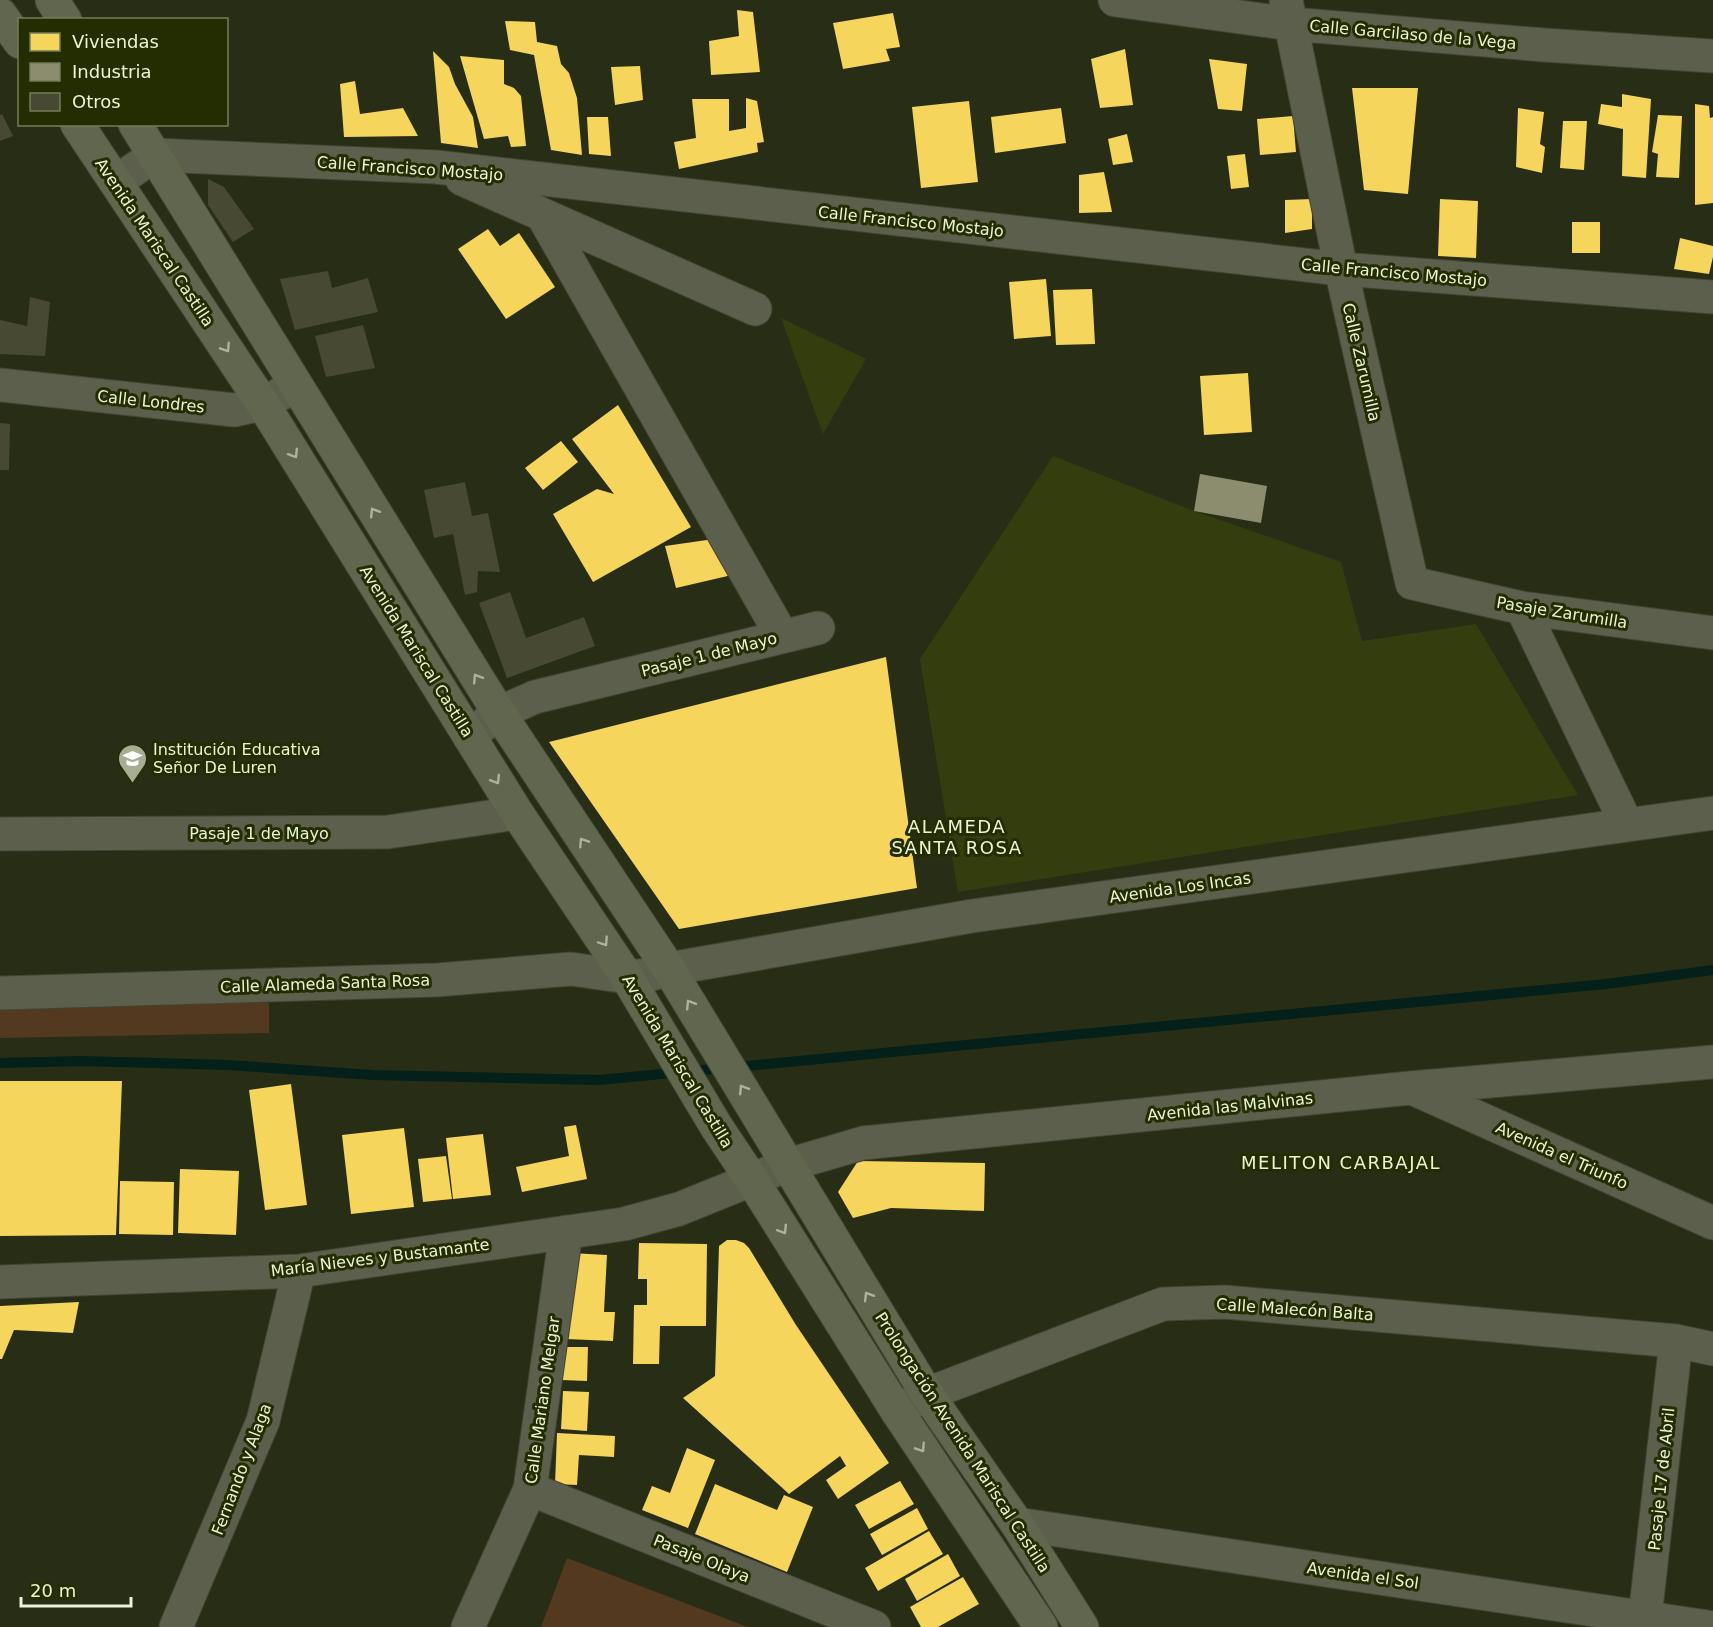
<svg xmlns="http://www.w3.org/2000/svg" width="1713" height="1627" font-family="'DejaVu Sans',sans-serif">
  <rect width="100%" height="100%" fill="#282d15"/>
  <path fill="#343d0e" d="M781 318 866 359 823 434Z
    M1053 456 1194 511 1341 562 1362 641 1476 624 1578 795 958 892 920 659Z"/>
  <path fill="#52391f" d="M180 999 269 1003V1033L0 1038V1007Z
    M567 1558 748 1627H541Z"/>
  <path fill="#f6d55c" d="M737 10 753 12 760 72 711 75 709 41 739 36Z
    M893 13 900 47 886 49 890 61 843 69 833 23Z
    M505 21 535 22 537 42 557 46 561 64 569 73 577 98 582 155 551 150 534 55 510 50Z
    M1125 49 1133 105 1100 108 1091 59Z
    M433 51 449 67 455 84 473 117 478 148 441 143Z
    M460 56 504 60V84L514 88 521 96 526 146 511 147 508 136 484 139Z
    M1209 59 1247 64 1242 111 1218 109Z
    M640 66 643 100 615 105 611 67Z
    M355 81 360 114 403 108 418 136 344 137 340 84Z
    M1352 88H1418L1408 194 1364 190Z
    M1622 94 1651 99 1646 178 1622 176 1623 129 1598 124 1601 104 1622 107Z
    M746 98 757 101 764 142 757 143 758 152 679 169 674 142 696 138 692 99H729V131L746 128Z
    M969 101 978 182 921 188 912 107Z
    M1695 104 1709 106 1710 118 1713 117V203L1695 205Z
    M1061 108 1066 143 995 153 991 117Z
    M1518 108 1544 112 1540 144 1545 147 1542 173 1516 167Z
    M1658 115 1682 116 1679 178 1656 177 1658 154 1652 152Z
    M1293 116 1296 152 1260 155 1257 119Z
    M587 117H608L611 156 589 154Z
    M1563 121H1587L1584 170 1560 168Z
    M1127 134 1133 162 1113 165 1108 139Z
    M1245 154 1249 187 1231 189 1227 156Z
    M1104 172 1112 212 1079 213V175Z
    M1312 199V229L1285 233V200Z
    M1440 199 1478 201 1476 258 1438 256Z
    M1572 222H1600V253H1572Z
    M488 229 500 246 519 233 555 287 506 319 458 249Z
    M1680 238 1713 246V257L1709 274 1674 269Z
    M1046 279 1051 336 1014 339 1009 282Z
    M1092 289 1095 344 1056 345 1053 290Z
    M1248 373 1252 432 1204 435 1200 376Z
    M618 405 691 527 593 582 553 514 597 489 614 494 572 439Z
    M561 441 578 462 543 490 525 468Z
    M714 539 732 575 676 588 665 546Z
    M886 657 917 888 679 929 549 742Z
    M0 1081H122L116 1235 0 1236Z
    M291 1084 307 1205 265 1210 249 1090Z
    M576 1125 587 1179 522 1192 516 1167 569 1156 564 1127Z
    M404 1128 414 1207 351 1214 342 1135Z
    M483 1134 491 1195 453 1199 446 1138Z
    M446 1156 452 1199 423 1202 418 1159Z
    M858 1161 985 1163 984 1211 891 1208 853 1218 838 1192Z
    M180 1169 239 1171 236 1235 178 1233Z
    M120 1181 174 1182 173 1235 119 1234Z
    M727 1240H736L744 1243 749 1248 796 1325 889 1463 838 1499 826 1480 846 1466 840 1456 789 1494 683 1398 715 1376 719 1246Z
    M639 1243 707 1244 706 1326H660L659 1364H633L634 1305H647V1279H638Z
    M571 1253 607 1255 604 1312H615L613 1341 566 1339Z
    M79 1302 73 1333 14 1330 2 1359H0V1306Z
    M562 1347H588L587 1381 561 1380Z
    M563 1391 589 1392 587 1431 561 1429Z
    M557 1433 615 1436 614 1457 579 1455 577 1485 555 1484Z
    M687 1448 715 1460 688 1528 642 1510 652 1486 670 1493Z
    M900 1481 914 1504 869 1529 855 1505Z
    M715 1484 777 1510 784 1495 813 1507 787 1572 695 1534Z
    M917 1508 928 1529 882 1555 870 1534Z
    M929 1531 943 1554 878 1591 865 1568Z
    M948 1554 960 1576 917 1601 905 1579Z
    M963 1577 979 1604 938 1627H921L910 1607Z"/>
  <path fill="#8c8c6e" d="M1200 474 1267 486 1261 523 1194 511Z"/>
  <g fill="none" stroke-linecap="round" stroke-linejoin="round">
    <path stroke="#05201a" stroke-width="10" d="M0 1063 82 1061 228 1065 372 1075 599 1080 1606 984 1713 970"/>
  </g>
  <path fill="#484933" d="M2 114 13 136 0 141V115Z
    M208 179 224 187 254 229 233 242 208 205Z
    M328 271 332 288 368 278 378 312 295 330 280 279Z
    M30 297 50 302 45 356 0 354V320L27 326Z
    M363 325 375 368 326 377 315 336Z
    M0 423 10 424 9 470H0Z
    M465 482 472 516 488 513 500 572 478 571 477 592 465 595 453 534 434 538 424 490Z
    M510 592 526 638 584 617 595 646 507 678 479 603Z"/>
  <g fill="none" stroke-linecap="round" stroke-linejoin="round">
    <defs>
      <path id="minor" d="M1115 0 1291 24 1544 45 1713 56
        M1286 0 1341 269 1412 583 1522 608 1713 633
        M462 179 755 309
        M116 182 155 155 436 167 1341 269 1713 297
        M543 216 782 636
        M0 385 234 410 263 404 296 385
        M1522 608 1627 825
        M469 736 499 713 535 697 818 628
        M0 834 388 832 517 813
        M0 993 437 980 571 969 627 977 649 975 669 969 972 916 1713 813
        M1412 1088 1713 1223
        M0 1282 299 1271 624 1224 679 1209 788 1165 863 1143 1410 1088 1713 1062
        M897 1411 927 1394 1163 1304 1225 1302 1676 1341 1713 1349
        M530 1489 874 1627
        M1017 1524 1708 1627
        M1645 1617 1676 1341
        M176 1627 263 1421 299 1271
        M468 1627 530 1489 566 1232"/>
      <path id="major" d="M52 0 65 20
        M0 14 20 42
        M77 124 263 404 517 813 627 977 716 1126 752 1180 897 1411 1041 1627
        M135 124 499 713 669 969 927 1394 1017 1524 1082 1627"/>
    </defs>
    <use href="#minor" stroke="#414533" stroke-width="35"/>
    <use href="#major" stroke="#414533" stroke-width="35"/>
    <use href="#minor" stroke="#5b5f4b" stroke-width="33"/>
    <use href="#major" stroke="#61674e" stroke-width="33"/>
  </g>
  <defs><path id="oneway-chevron" d="M-2-3.5L2.5 0L-2 3.5" fill="none" stroke-width="1.6" stroke-linecap="round" stroke-linejoin="round" transform="scale(1.5)"/></defs>
  <g stroke="#acb498">
    <use href="#oneway-chevron" transform="translate(226 348) rotate(57)"/>
    <use href="#oneway-chevron" transform="translate(294 454) rotate(58)"/>
    <use href="#oneway-chevron" transform="translate(374 512) rotate(-122)"/>
    <use href="#oneway-chevron" transform="translate(477 678) rotate(-122)"/>
    <use href="#oneway-chevron" transform="translate(496 780) rotate(58)"/>
    <use href="#oneway-chevron" transform="translate(583 842) rotate(-123)"/>
    <use href="#oneway-chevron" transform="translate(604 942) rotate(56)"/>
    <use href="#oneway-chevron" transform="translate(690 1004) rotate(-122)"/>
    <use href="#oneway-chevron" transform="translate(743 1089) rotate(-122)"/>
    <use href="#oneway-chevron" transform="translate(783 1230) rotate(58)"/>
    <use href="#oneway-chevron" transform="translate(868 1296) rotate(-121)"/>
    <use href="#oneway-chevron" transform="translate(921 1448) rotate(57)"/>
  </g>
  <defs>
    <symbol id="school-pin" viewBox="-11 -11 22 30"><path d="M0 17L-7.5 6A9.5 9.5 0 1 1 7.5 6Z" fill="#a6ae92" stroke="#242d01"/><path d="M0-5L7-2L0 1L-7-2ZM-4 1L0 2.5L4 1V4Q0 6-4 4Z" fill="#fff"/></symbol>
  </defs>
  <g fill-rule="evenodd">
    <use href="#school-pin" x="116" y="742" width="33" height="45"/>
  </g>
  <g text-anchor="middle" stroke-width="6" stroke-linejoin="round" paint-order="stroke">
    <g font-size="16" fill="#eaf3d5" stroke="#242d01">
      <text transform="translate(1413 34) rotate(5)" y="6">Calle Garcilaso de la Vega</text>
      <text transform="translate(410 168) rotate(4)" y="6">Calle Francisco Mostajo</text>
      <text transform="translate(911 221) rotate(6)" y="6">Calle Francisco Mostajo</text>
      <text transform="translate(155 242) rotate(56)" y="6">Avenida Mariscal Castilla</text>
      <text transform="translate(1394 272) rotate(5)" y="6">Calle Francisco Mostajo</text>
      <text transform="translate(1362 362) rotate(77)" y="6">Calle Zarumilla</text>
      <text transform="translate(151 401) rotate(6)" y="6">Calle Londres</text>
      <text transform="translate(1562 612) rotate(9)" y="6">Pasaje Zarumilla</text>
      <text transform="translate(417 651) rotate(58)" y="6">Avenida Mariscal Castilla</text>
      <text transform="translate(709 654) rotate(-14)" y="6">Pasaje 1 de Mayo</text>
      <text x="259" y="839">Pasaje 1 de Mayo</text>
      <text transform="translate(1180 887) rotate(-8)" y="6">Avenida Los Incas</text>
      <text transform="translate(325 983) rotate(-2)" y="6">Calle Alameda Santa Rosa</text>
      <text transform="translate(678 1061) rotate(59)" y="6">Avenida Mariscal Castilla</text>
      <text transform="translate(1230 1106) rotate(-6)" y="6">Avenida las Malvinas</text>
      <text transform="translate(1562 1155) rotate(24)" y="6">Avenida el Triunfo</text>
      <text transform="translate(380 1257) rotate(-7)" y="6">María Nieves y Bustamante</text>
      <text transform="translate(1295 1309) rotate(4)" y="6">Calle Malecón Balta</text>
      <text transform="translate(542 1400) rotate(-82)" y="6">Calle Mariano Melgar</text>
      <text transform="translate(963 1442) rotate(57)" y="6">Prolongación Avenida Mariscal Castilla</text>
      <text transform="translate(241 1469) rotate(-69)" y="6">Fernando y Alaga</text>
      <text transform="translate(1661 1479) rotate(-84)" y="6">Pasaje 17 de Abril</text>
      <text transform="translate(702 1558) rotate(22)" y="6">Pasaje Olaya</text>
      <text transform="translate(1363 1575) rotate(8)" y="6">Avenida el Sol</text>
    </g>
    <g font-size="16" fill="#eaf3d5" stroke="#242d01" text-anchor="start">
      <text x="153" y="755">Institución Educativa<tspan x="153" dy="18">Señor De Luren</tspan></text>
    </g>
    <g font-size="18" letter-spacing="1.5" fill="#eaf3d5" stroke="#242d01">
      <text x="957" y="833">ALAMEDA<tspan x="957" dy="21">SANTA ROSA</tspan></text>
      <text x="1341" y="1169">MELITON CARBAJAL</text>
    </g>
  </g>
  <rect x="18" y="18" width="210" height="108" fill="#242d01" stroke="#737c56" stroke-width="1.5"/>
  <rect x="30" y="33" width="30" height="18" fill="#f6d55c" stroke="#737c56" stroke-width="1.5"/>
  <text x="72" y="48" font-size="18" fill="#eaf3d5">Viviendas</text>
  <rect x="30" y="63" width="30" height="18" fill="#8c8c6e" stroke="#737c56" stroke-width="1.5"/>
  <text x="72" y="78" font-size="18" fill="#eaf3d5">Industria</text>
  <rect x="30" y="93" width="30" height="18" fill="#484933" stroke="#737c56" stroke-width="1.5"/>
  <text x="72" y="108" font-size="18" fill="#eaf3d5">Otros</text>
  <path d="M21 1597v9h110v-9" fill="none" stroke="#eaf3d5" stroke-width="3"/>
  <text x="30" y="1597" font-size="18" fill="#eaf3d5" stroke="#242d01" stroke-width="4.5" paint-order="stroke">20 m</text>
</svg>
